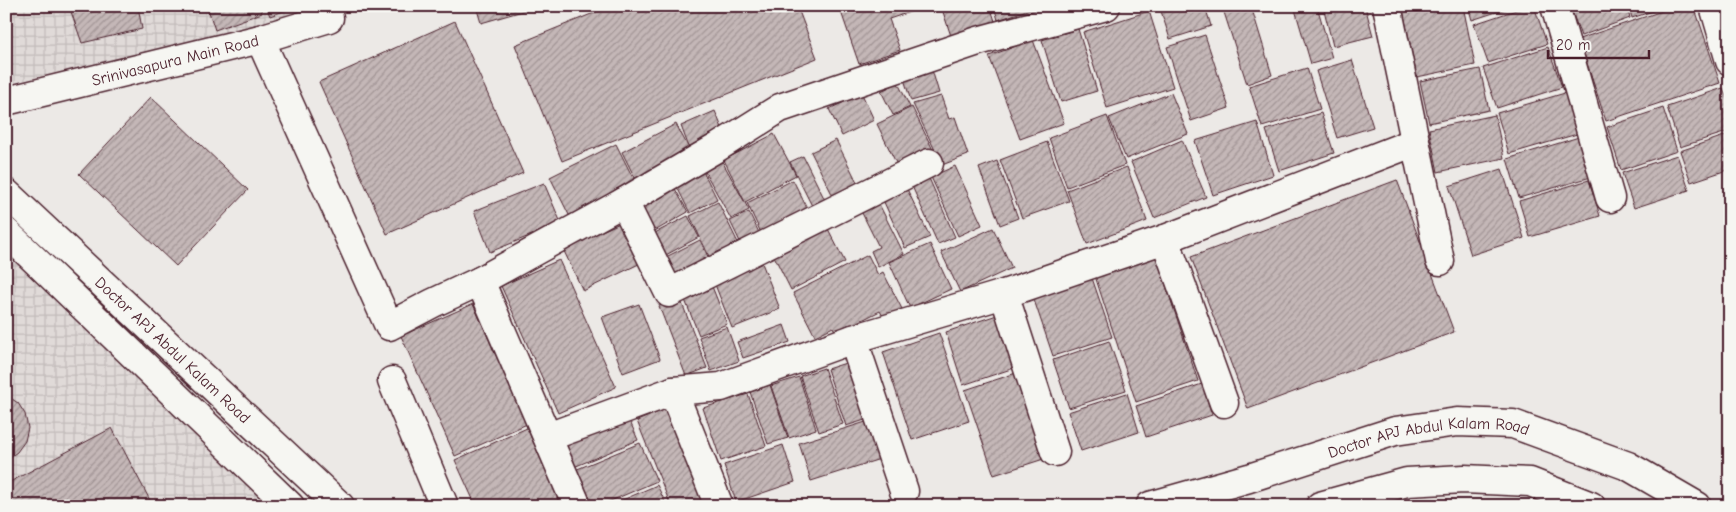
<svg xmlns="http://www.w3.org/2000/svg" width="1736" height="512" font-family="'Comic Neue',sans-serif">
  <defs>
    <pattern id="industrial-grid" width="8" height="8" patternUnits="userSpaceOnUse" patternTransform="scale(1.25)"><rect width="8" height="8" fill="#e0dad8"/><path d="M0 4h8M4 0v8" fill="none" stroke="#c2bbba"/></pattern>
    <pattern id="building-hatch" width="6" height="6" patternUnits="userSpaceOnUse" patternTransform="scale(1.25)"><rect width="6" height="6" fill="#c4b7b7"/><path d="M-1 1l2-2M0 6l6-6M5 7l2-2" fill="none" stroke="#a19495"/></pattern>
  </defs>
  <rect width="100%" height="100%" fill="#ece9e6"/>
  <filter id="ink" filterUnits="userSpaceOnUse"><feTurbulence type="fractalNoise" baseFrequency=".02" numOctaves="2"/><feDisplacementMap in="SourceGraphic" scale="10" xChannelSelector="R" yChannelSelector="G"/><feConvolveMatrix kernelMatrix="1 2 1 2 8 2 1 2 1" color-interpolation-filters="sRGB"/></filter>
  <g filter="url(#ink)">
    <path fill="url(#industrial-grid)" d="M6 6H310L312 14 6 84Z
      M6 254 269 506H6Z"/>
    <path fill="url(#building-hatch)" stroke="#4a1f2b" d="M69 6H138L142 29 82 43Z
      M207 6H260L262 13 215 30Z
      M266 6H297L270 16Z
      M476 6H540L481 23Z
      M611 6H797L817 58 562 161 515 45Z
      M839 6H928L889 19 900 50 859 64Z
      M941 6H990L995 21 951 36Z
      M994 6H1039L998 20Z
      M1166 6H1205L1211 26 1170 39 1160 8Z
      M1222 6H1251L1272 75 1247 84Z
      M1294 6H1317L1332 58 1311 64Z
      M1323 6H1365L1373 36 1333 46Z
      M1402 6H1463L1475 65 1417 77Z
      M1468 6H1515L1472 20Z
      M1528 6H1534L1547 44 1488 63 1474 24Z
      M1570 6H1626L1630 18 1581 36Z
      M1629 6H1668L1632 18Z
      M1677 6H1694L1720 83 1606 121 1579 39Z
      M1149 11 1173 87 1107 108 1083 32Z
      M455 21 523 173 387 234 319 82Z
      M1078 29 1097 91 1061 102 1042 40Z
      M1205 35 1229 108 1191 121 1167 47Z
      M1033 40 1064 123 1020 139 989 56Z
      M1548 47 1562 87 1497 108 1483 68Z
      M1352 60 1373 127 1337 138 1316 71Z
      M1307 68 1320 109 1262 127 1249 86Z
      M1480 69 1489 110 1429 123 1420 81Z
      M932 70 939 93 911 101 904 79Z
      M898 83 910 107 893 115 881 91Z
      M1723 88 1730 108V131L1680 147 1667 107Z
      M1171 93 1188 134 1126 159 1109 118Z
      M1565 93 1577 134 1509 154 1497 113Z
      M862 94 874 120 842 136 829 109Z
      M941 96 949 119 955 117 968 155 942 165 913 104Z
      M151 97 248 190 176 266 79 174Z
      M912 107 933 150 898 167 877 124Z
      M1663 108 1677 151 1621 170 1607 127Z
      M715 111 725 135 690 150 681 126Z
      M1321 113 1334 153 1279 171 1266 130Z
      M1495 115 1504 158 1438 172 1429 129Z
      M1107 116 1125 165 1067 187 1049 138Z
      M1257 122 1273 175 1213 195 1195 141Z
      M676 124 693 156 638 184 622 152Z
      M774 134 796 175 745 202 724 160Z
      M1730 134V169L1691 182 1680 151Z
      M1579 137 1591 177 1519 198 1507 159Z
      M836 140 860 188 835 200 811 152Z
      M1182 140 1206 197 1154 218 1131 162Z
      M1047 142 1069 201 1022 218 1000 160Z
      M616 144 637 186 571 219 550 177Z
      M1677 155 1689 190 1634 208 1622 173Z
      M803 156 827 204 814 210 790 162Z
      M722 161 749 210 731 219 704 170Z
      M997 161 1018 218 1000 225 979 168Z
      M955 166 982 225 958 236 931 177Z
      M1127 167 1147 221 1087 244 1067 190Z
      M1502 169 1524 238 1471 255 1449 186Z
      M703 171 717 199 690 213 676 185Z
      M928 176 955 237 938 244 911 184Z
      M793 180 811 216 764 239 747 203Z
      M1397 180 1454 332 1248 409 1191 257Z
      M1589 180 1600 216 1530 237 1519 201Z
      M544 183 561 223 490 252 474 211Z
      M674 187 688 212 653 232 639 207Z
      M907 189 930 237 905 248 883 200Z
      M718 202 743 253 714 267 690 216Z
      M878 202 904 254 878 267 871 251 879 247 861 211Z
      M749 212 763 241 744 250 730 221Z
      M688 216 699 237 664 256 653 234Z
      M624 221 643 262 583 291 563 249Z
      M826 225 845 262 791 290 772 252Z
      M993 228 1012 268 960 292 941 252Z
      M700 240 713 267 677 285 664 258Z
      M930 244 951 289 910 308 889 262Z
      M868 255 878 275 883 272 902 309 884 318 880 311 836 333 833 327 815 336 793 293Z
      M1156 256 1198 381 1136 402 1095 276Z
      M559 260 616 387 558 413 501 286Z
      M762 263 780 309 732 328 714 282Z
      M1092 278 1112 337 1053 356 1033 297Z
      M711 284 727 324 699 335 683 295Z
      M680 298 707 368 686 376 659 306Z
      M473 304 527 424 455 456 401 336Z
      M639 304 660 359 623 373 602 317Z
      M1003 313 1020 366 963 385 946 332Z
      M784 325 790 342 743 358 737 342Z
      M727 327 739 361 711 371 699 337Z
      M939 333 969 421 912 440 883 352Z
      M1109 341 1126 390 1069 408 1053 360Z
      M852 361 871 418 846 426 827 369Z
      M824 368 843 424 819 432 800 376Z
      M1025 370 1053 456 994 475 965 390Z
      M799 377 816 429 789 438 771 386Z
      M1202 384 1212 415 1146 437 1136 406Z
      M770 385 788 438 768 444 750 392Z
      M1127 393 1139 432 1081 451 1068 412Z
      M748 394 766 446 721 461 703 408Z
      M6 395 18 403 25 414 28 428 25 441 17 452 6 460Z
      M671 407 711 506H671L637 421Z
      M628 417 638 440 574 467 564 444Z
      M869 421 880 459 811 481 799 443Z
      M112 428 153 506H6V484Z
      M527 428 562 506H476L455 460Z
      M640 443 657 481 599 506H590L575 470Z
      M783 445 795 482 736 502 724 465Z
      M657 485 667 506H609Z"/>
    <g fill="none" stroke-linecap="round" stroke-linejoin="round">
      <defs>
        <g id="minor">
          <path d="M1387 6 1440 261"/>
          <path d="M1555 6 1610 198"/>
          <path d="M1714 6 1730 61"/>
          <path d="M260 39 389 326 433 303 480 281 577 506"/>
          <path id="s1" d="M6 101 260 39 329 18 325 6"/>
          <path id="s2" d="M6 193 340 506"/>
          <path d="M624 202 669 293 929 163"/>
          <path d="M6 232 290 506"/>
          <path d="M1165 239 1224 403"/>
          <path d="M480 281 624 202 718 147 780 108 978 41 1106 6"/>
          <path d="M1004 294 1055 452"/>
          <path d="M853 339 904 491"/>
          <path d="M392 381 444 506"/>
          <path d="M673 391 719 506"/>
          <path d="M548 437 673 391 721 387 853 339 1004 294 1165 239 1415 142"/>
          <path id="s3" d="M1150 506 1249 478 1395 431 1457 422 1513 424 1628 466 1697 506"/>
          <path d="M1320 506 1407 482 1464 479 1530 482 1591 506"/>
        </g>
      </defs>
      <use href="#minor" stroke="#4a1f2b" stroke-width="31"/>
      <use href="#minor" stroke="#f6f6f2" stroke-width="28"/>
    </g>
  </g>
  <g text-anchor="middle" stroke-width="4" stroke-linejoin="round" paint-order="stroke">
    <g font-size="16" fill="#4a1f2b" stroke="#f6f6f2">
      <text dy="6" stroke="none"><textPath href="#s1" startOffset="174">Srinivasapura Main Road</textPath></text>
      <text dy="6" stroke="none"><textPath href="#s2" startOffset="229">Doctor APJ Abdul Kalam Road</textPath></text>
      <text dy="6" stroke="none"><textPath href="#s3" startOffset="289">Doctor APJ Abdul Kalam Road</textPath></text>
    </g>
  </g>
  <rect width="1736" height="512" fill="none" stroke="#f6f6f2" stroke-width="25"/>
  <rect x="12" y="12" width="1711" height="487" fill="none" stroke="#4a1f2b" stroke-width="2" filter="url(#ink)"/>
  <path d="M1548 50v8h101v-8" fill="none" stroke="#4a1f2b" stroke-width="2.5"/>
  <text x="1556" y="50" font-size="15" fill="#4a1f2b" stroke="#f6f6f2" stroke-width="4" paint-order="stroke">20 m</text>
</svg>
